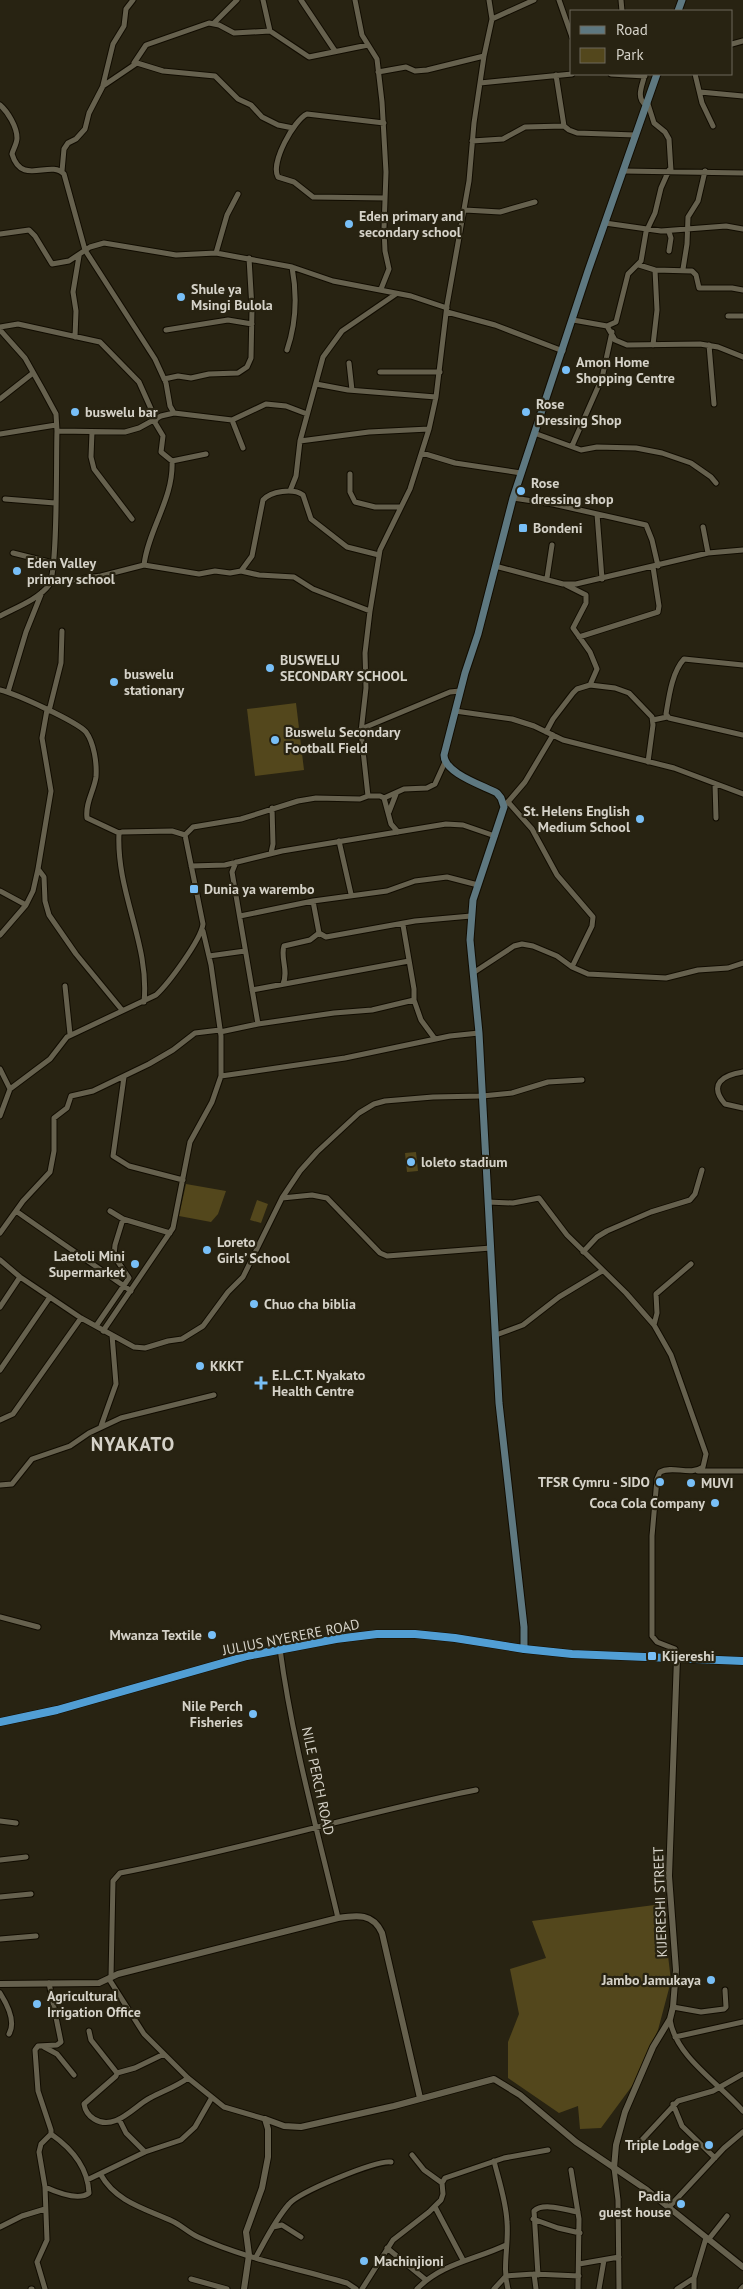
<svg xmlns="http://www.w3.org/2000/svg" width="743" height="2289" font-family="'PT Sans',sans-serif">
  <rect width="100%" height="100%" fill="#282312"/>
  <path fill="#53471c" d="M296 703 304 770 255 776 247 709Z
    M416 1152 418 1171 407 1172 405 1153Z
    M186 1184 226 1191 218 1214 211 1222 179 1216Z
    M257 1200 268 1204 261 1223 250 1220Z
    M662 1904 671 1981 658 2030 635 2082 601 2128 580 2129 578 2106 559 2113 508 2078V2042L519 2014 510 1969 546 1958 532 1921Z"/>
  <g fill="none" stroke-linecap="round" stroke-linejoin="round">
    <defs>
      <path id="minor" d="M263 0 270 31 309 57 368 45
        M301 0 335 51
        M355 0 362 35 377 59 382 102 386 172 384 228 385 251 389 269 381 289
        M559 0 572 37
        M621 0 622 11
        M492 19 534 0
        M214 23 237 0
        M732 44 743 41
        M134 63 146 45 209 23 219 25 234 33 270 31
        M378 72 406 67 415 71 427 70 484 56
        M611 74 645 76
        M645 74C643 84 635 98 646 105
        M695 74 702 103 713 126
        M556 75 564 126 569 130 577 133 635 135
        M480 83 572 74
        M103 85 113 44 124 26 126 9 133 0
        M700 92 743 96
        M647 101 654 123 665 132 669 139 671 171
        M0 105C8 112 17 127 17 138 17 144 13 149 12 154 22 187 50 159 64 174L85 250 155 359 166 383 170 406 174 413
        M384 123 307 114C294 120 270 163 278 177L294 182 313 197 385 198
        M472 141 503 139 525 127 564 126
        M62 171 64 149 68 143 76 139 85 129 89 113 103 86 137 63 163 71 215 76 238 99 251 105 262 117 278 125 293 128
        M623 171 743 173
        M465 210 500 212 535 202
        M605 223 661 231 726 226 743 229
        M0 234 29 230 35 236 52 264 69 261 90 247 104 243 176 255 216 253 292 267 333 281 411 296 447 308
        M669 251 671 238 669 232
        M216 253 227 215 238 194
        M639 265 655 270 692 271 696 275 699 288H732L743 290
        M683 269 687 244 688 217 698 201 705 171
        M447 312 495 325 563 351
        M728 316H743
        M573 320 607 326 616 322 628 274 641 261 646 232 655 213 661 188 669 170
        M607 326 615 340 627 345 700 344 718 347 743 357
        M0 327 18 324 100 342 139 382 156 420
        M0 330 25 358 43 390 56 414 57 431C56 456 58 573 49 585 39 599 15 608 0 616
        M166 330 228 320 252 324
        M75 337 76 311 73 292 79 256
        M653 345 657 310 655 270
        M709 345 714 404
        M287 350C296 324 297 294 292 267
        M349 363 352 390
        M380 372H440
        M164 379 178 376 191 378 209 374 238 373 247 367 251 358 252 309 249 258
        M316 384 348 390 436 397
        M0 399 33 373
        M232 420 243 448
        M57 431 125 432 139 428 161 416 174 413 232 420 266 404 286 406 307 414
        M92 432 91 457 94 469 132 519
        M534 433 581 450 597 447 636 448 662 453 691 463 711 477 716 483
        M0 434 56 425
        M300 441 369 432 429 429
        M572 446 602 378 612 332
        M422 453 455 463 521 473
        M172 461 206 454
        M350 474V492L355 502 375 507H401
        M290 491 296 476 300 441 323 357 342 331 396 294
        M513 498 553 504 646 525 652 540 658 566
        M5 499 55 503
        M597 514 602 579
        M703 527 708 553
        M13 553 53 563
        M144 565C148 530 174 498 172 461L161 452 163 436 154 421
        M495 566 563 584H576L708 553 743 550
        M241 571 252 556 263 500C271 491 293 488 303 495L311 519 347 547 379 555
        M547 578 552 545
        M51 583 101 576 144 565 199 574 215 571 230 573 241 571 259 575 294 577 313 589 370 611
        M579 637 658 612 659 606 653 567
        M743 665 684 659C672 672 669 696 666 714L669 718 743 735
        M590 685 615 688 629 693 652 717 653 725 648 762
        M0 690C16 694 76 721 86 732 94 743 97 763 96 777 94 791 85 803 87 818L119 833
        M8 692 26 632 42 592
        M49 711 61 663 62 631
        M455 711 512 719 534 726 563 740 674 768 743 794
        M653 720 667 717
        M361 729 450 692 460 691
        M546 732 553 719 573 693 577 689 590 685 597 669 590 652 573 628 586 603V595L566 585
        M715 784 716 818
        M368 796H380L384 798 391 824 398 832
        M384 798 404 789 427 788 435 784 445 762
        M508 802 532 829 557 875 593 917 592 926 572 967
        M507 803 525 782 553 735
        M389 812 396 794
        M339 841 351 894
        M271 853 273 844 272 808
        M236 862 232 872 258 1024
        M191 866 225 865 282 851 446 824 463 825 495 836
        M38 869 44 877 45 901 49 915 76 954 122 1010
        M0 891 26 905
        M313 901 319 933 326 937 415 921 471 916
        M240 916 313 901 387 891 415 881 447 877 478 885
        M403 925 414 989V1000L421 1020 435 1039
        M0 935 26 905 33 891 38 869 51 791 42 738 47 710
        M209 956 245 951
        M473 973 514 946 522 944 533 946 557 956 572 967 588 974 666 978 698 970 728 968 743 963
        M283 984C289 971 280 958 284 946L310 940 319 933
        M65 986 70 1034
        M252 990 409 961
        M144 1002C150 944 116 893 119 833L122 832 172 831 185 835
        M220 1032 258 1024 334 1013 372 1010 414 1000
        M0 1069 10 1089
        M743 1072C723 1075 708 1084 725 1104L743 1108
        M221 1076 345 1058 450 1036 479 1033
        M124 1077 113 1156 129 1166 183 1180
        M0 1116 10 1089 50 1059 67 1037 156 995C168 984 201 940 203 924L185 835 193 827 241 819 298 801 316 798 360 799 368 796 361 732 366 688 365 653 370 611 380 550 410 489 429 429 436 397 447 305 469 181 474 123 484 56 492 19 489 0
        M282 1198 312 1195 327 1198 380 1253 387 1256 491 1248
        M488 1202 513 1203 539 1198 567 1235 626 1293 654 1325 671 1355 706 1454 703 1467C690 1476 673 1465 660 1472L657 1479 652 1536V1636L657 1642 675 1649 677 1658
        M16 1211C54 1238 93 1264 131 1291
        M110 1211 123 1219 170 1233
        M0 1233 23 1201 50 1172 54 1151V1118L67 1108 71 1096 93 1091 149 1064 173 1050 195 1033 220 1030
        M583 1252 597 1237 607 1231 651 1212 690 1200 695 1194 702 1170
        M0 1260 20 1277 81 1318 134 1347 145 1348 168 1341 182 1339 203 1326 228 1292 243 1277 282 1198 300 1171 317 1152 359 1113 374 1104 385 1101 433 1097 482 1096 512 1093 548 1082 582 1080
        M0 1307 20 1277
        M654 1325 657 1313 656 1294 691 1264
        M96 1326 129 1278 114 1256 115 1245 123 1219
        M103 1331 173 1228 190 1142 212 1102 221 1076V1036L211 965 203 931
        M496 1335 523 1325 559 1297 602 1271
        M0 1370 50 1297
        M0 1420 13 1414 81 1318
        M101 1426 116 1384 112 1335
        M698 1471H743
        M0 1485 12 1484 32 1459 70 1446 89 1433 121 1418 214 1395
        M0 1617 38 1627
        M280 1649C292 1740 317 1829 338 1918
        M0 1821 16 1823
        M0 1860 26 1857
        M0 1897 31 1894
        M0 1939 36 1936
        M111 1977 113 1881 120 1873C240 1850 357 1814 476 1790
        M109 1979 144 2034 188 2078 224 2107 265 2119
        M0 1993C7 2004 16 2022 9 2034
        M673 2007 701 2012 724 2009 726 2007 725 1990
        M670 2020C676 2057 719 2083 743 2111
        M89 2031 91 2040 117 2073 116 2076 84 2104C85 2110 89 2116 94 2119 115 2132 134 2106 150 2098 163 2091 176 2087 188 2078
        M675 2037 743 2022
        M44 2047 57 2054 74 2075
        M117 2073 135 2068 164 2054
        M673 2104 682 2126 715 2158
        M119 2119 126 2133 145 2152
        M640 2142 678 2101 713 2091 743 2074
        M412 2155 424 2170 442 2183
        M494 2161C499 2181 506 2201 507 2222 509 2245 502 2267 508 2289
        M614 2168 618 2200 619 2289
        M571 2170 579 2219 578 2289
        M101 2175C116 2202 146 2209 172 2221 181 2225 189 2233 198 2237 243 2258 299 2269 347 2283L356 2289
        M87 2180 145 2152 181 2140 195 2127 211 2099
        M45 2187C56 2192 79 2201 89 2193 88 2168 71 2148 51 2134
        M435 2207 463 2260
        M669 2207 724 2148 743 2132
        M533 2219 558 2228 580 2233
        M0 2227 22 2216 45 2209
        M273 2227 282 2225 301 2237
        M708 2240 727 2216
        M387 2248 426 2280
        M256 2257C266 2239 275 2220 289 2204 299 2192 376 2160 391 2162
        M579 2264 619 2257
        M534 2274 536 2289
        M538 2275 534 2211C543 2202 566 2210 578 2212
        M694 2278V2289
        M191 2279 227 2289
        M31 2289H32
        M45 2289 37 2262 47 2240 45 2187 39 2152 41 2144 51 2134V2130L38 2091 35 2050 38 2046 57 2045 61 2042 49 1983
        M362 2289 393 2240 429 2212 441 2200 443 2194 442 2183 445 2178 504 2158 548 2150
        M417 2289C442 2263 475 2260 506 2245
        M494 2289 506 2276 534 2274 579 2276
        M599 2289 604 2260
        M677 2289 694 2278 706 2238
        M741 2289 743 2287"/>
      <path id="tertiary" d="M0 1984 99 1983 118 1974 338 1918C357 1915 373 1913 382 1933L420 2098
        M265 2119 284 2126 301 2127 394 2106 494 2079 520 2095 576 2142 647 2190 743 2267
        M614 2168 616 2145 625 2112 653 2047 670 2019 673 2007 676 1970 669 1876 677 1658
        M244 2289 249 2255 246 2232 262 2188 268 2157V2129L265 2119"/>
      <path id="secondary" d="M678 11 682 0
        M524 1649V1627L499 1403 479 1033 470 940 473 900 504 807 501 798 497 793C482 785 444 773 444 755L465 673 478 634 513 498 588 271 657 74"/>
      <path id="trunk" d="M0 1722 57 1710 247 1656 336 1639 377 1634H415L455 1638 524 1649 572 1654 743 1661"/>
    </defs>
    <use href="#minor" stroke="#110c01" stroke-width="7"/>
    <use href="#tertiary" stroke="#110c01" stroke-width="8"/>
    <use href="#secondary" stroke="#110c01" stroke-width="9"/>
    <use href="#trunk" stroke="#110c01" stroke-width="9"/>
    <use href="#minor" stroke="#66614e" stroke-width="5"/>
    <use href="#tertiary" stroke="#66614e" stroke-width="6"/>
    <use href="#secondary" stroke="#5e7880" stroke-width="7"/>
    <use href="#trunk" stroke="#519ed4" stroke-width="8"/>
  </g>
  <g fill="#78bff7" stroke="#282312" stroke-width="2">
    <circle cx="349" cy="224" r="5"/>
    <circle cx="181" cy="297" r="5"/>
    <circle cx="566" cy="370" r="5"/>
    <circle cx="75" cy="412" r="5"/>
    <circle cx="526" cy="412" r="5"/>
    <circle cx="521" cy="491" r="5"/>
    <rect x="518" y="523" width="10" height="10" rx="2.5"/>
    <circle cx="17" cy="571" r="5"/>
    <circle cx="270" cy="668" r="5"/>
    <circle cx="114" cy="682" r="5"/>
    <circle cx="275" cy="740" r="5"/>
    <circle cx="640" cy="819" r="5"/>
    <rect x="189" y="884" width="10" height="10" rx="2.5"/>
    <circle cx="411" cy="1162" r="5"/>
    <circle cx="207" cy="1250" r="5"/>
    <circle cx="135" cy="1264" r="5"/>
    <circle cx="254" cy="1304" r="5"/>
    <circle cx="200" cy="1366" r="5"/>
    <path d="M258.5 1375.5h5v5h5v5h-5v5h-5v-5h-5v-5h5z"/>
    <circle cx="660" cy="1482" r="5"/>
    <circle cx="691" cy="1483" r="5"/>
    <circle cx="715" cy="1503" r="5"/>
    <circle cx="212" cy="1635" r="5"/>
    <rect x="647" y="1651" width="10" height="10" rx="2.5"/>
    <circle cx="253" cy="1714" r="5"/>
    <circle cx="711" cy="1980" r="5"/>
    <circle cx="37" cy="2004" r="5"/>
    <circle cx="709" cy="2145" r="5"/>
    <circle cx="681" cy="2204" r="5"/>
    <circle cx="364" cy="2261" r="5"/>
  </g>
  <g text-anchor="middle" stroke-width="4.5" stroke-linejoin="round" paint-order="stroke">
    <g font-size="14" font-weight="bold" fill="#d5d2c8" stroke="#282312" text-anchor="start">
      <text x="359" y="221">Eden primary and<tspan x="359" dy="16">secondary school</tspan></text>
      <text x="191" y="294">Shule ya<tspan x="191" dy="16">Msingi Bulola</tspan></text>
      <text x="576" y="367">Amon Home<tspan x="576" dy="16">Shopping Centre</tspan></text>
      <text x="536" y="409">Rose<tspan x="536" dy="16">Dressing Shop</tspan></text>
      <text x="85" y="417">buswelu bar</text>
      <text x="531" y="488">Rose<tspan x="531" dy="16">dressing shop</tspan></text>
      <text x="533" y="533">Bondeni</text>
      <text x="27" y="568">Eden Valley<tspan x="27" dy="16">primary school</tspan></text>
      <text x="280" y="665">BUSWELU<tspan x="280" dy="16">SECONDARY SCHOOL</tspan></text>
      <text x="124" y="679">buswelu<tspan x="124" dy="16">stationary</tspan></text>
      <text x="285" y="737">Buswelu Secondary<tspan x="285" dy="16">Football Field</tspan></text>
      <text x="630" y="816" text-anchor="end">St. Helens English<tspan x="630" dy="16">Medium School</tspan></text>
      <text x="204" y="894">Dunia ya warembo</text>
      <text x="421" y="1167">loleto stadium</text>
      <text x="217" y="1247">Loreto<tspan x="217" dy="16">Girls’ School</tspan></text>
      <text x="125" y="1261" text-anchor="end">Laetoli Mini<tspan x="125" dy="16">Supermarket</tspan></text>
      <text x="264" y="1309">Chuo cha biblia</text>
      <text x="210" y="1371">KKKT</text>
      <text x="272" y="1380">E.L.C.T. Nyakato<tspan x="272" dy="16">Health Centre</tspan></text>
      <text x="650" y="1487" text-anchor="end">TFSR Cymru - SIDO</text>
      <text x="701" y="1488">MUVI</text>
      <text x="705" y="1508" text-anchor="end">Coca Cola Company</text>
      <text x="202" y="1640" text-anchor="end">Mwanza Textile</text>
      <text x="662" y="1661">Kijereshi</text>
      <text x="243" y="1711" text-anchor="end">Nile Perch<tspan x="243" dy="16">Fisheries</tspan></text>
      <text x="701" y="1985" text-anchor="end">Jambo Jamukaya</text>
      <text x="47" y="2001">Agricultural<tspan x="47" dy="16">Irrigation Office</tspan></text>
      <text x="699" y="2150" text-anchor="end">Triple Lodge</text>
      <text x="671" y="2201" text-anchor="end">Padia<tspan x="671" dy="16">guest house</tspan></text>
      <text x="374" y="2266">Machinjioni</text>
    </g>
    <g font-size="14" fill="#d5d2c8" stroke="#282312">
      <text transform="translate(291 1637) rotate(-11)" y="5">JULIUS NYERERE ROAD</text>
      <text transform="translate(318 1781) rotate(78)" y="5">NILE PERCH ROAD</text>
      <text transform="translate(660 1902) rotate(-92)" y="5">KIJERESHI STREET</text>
    </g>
    <g font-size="19" font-weight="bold" letter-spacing="1" fill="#d5d2c8" stroke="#282312">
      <text x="133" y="1451">NYAKATO</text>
    </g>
  </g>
  <rect x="570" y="10" width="162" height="65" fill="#282312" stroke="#6d695b"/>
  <rect x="580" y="26" width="25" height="8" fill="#5e7880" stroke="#6d695b"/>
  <text x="616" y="35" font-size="15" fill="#d5d2c8">Road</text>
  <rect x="580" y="48" width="25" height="15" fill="#53471c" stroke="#6d695b"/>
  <text x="616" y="60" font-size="15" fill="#d5d2c8">Park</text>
</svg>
